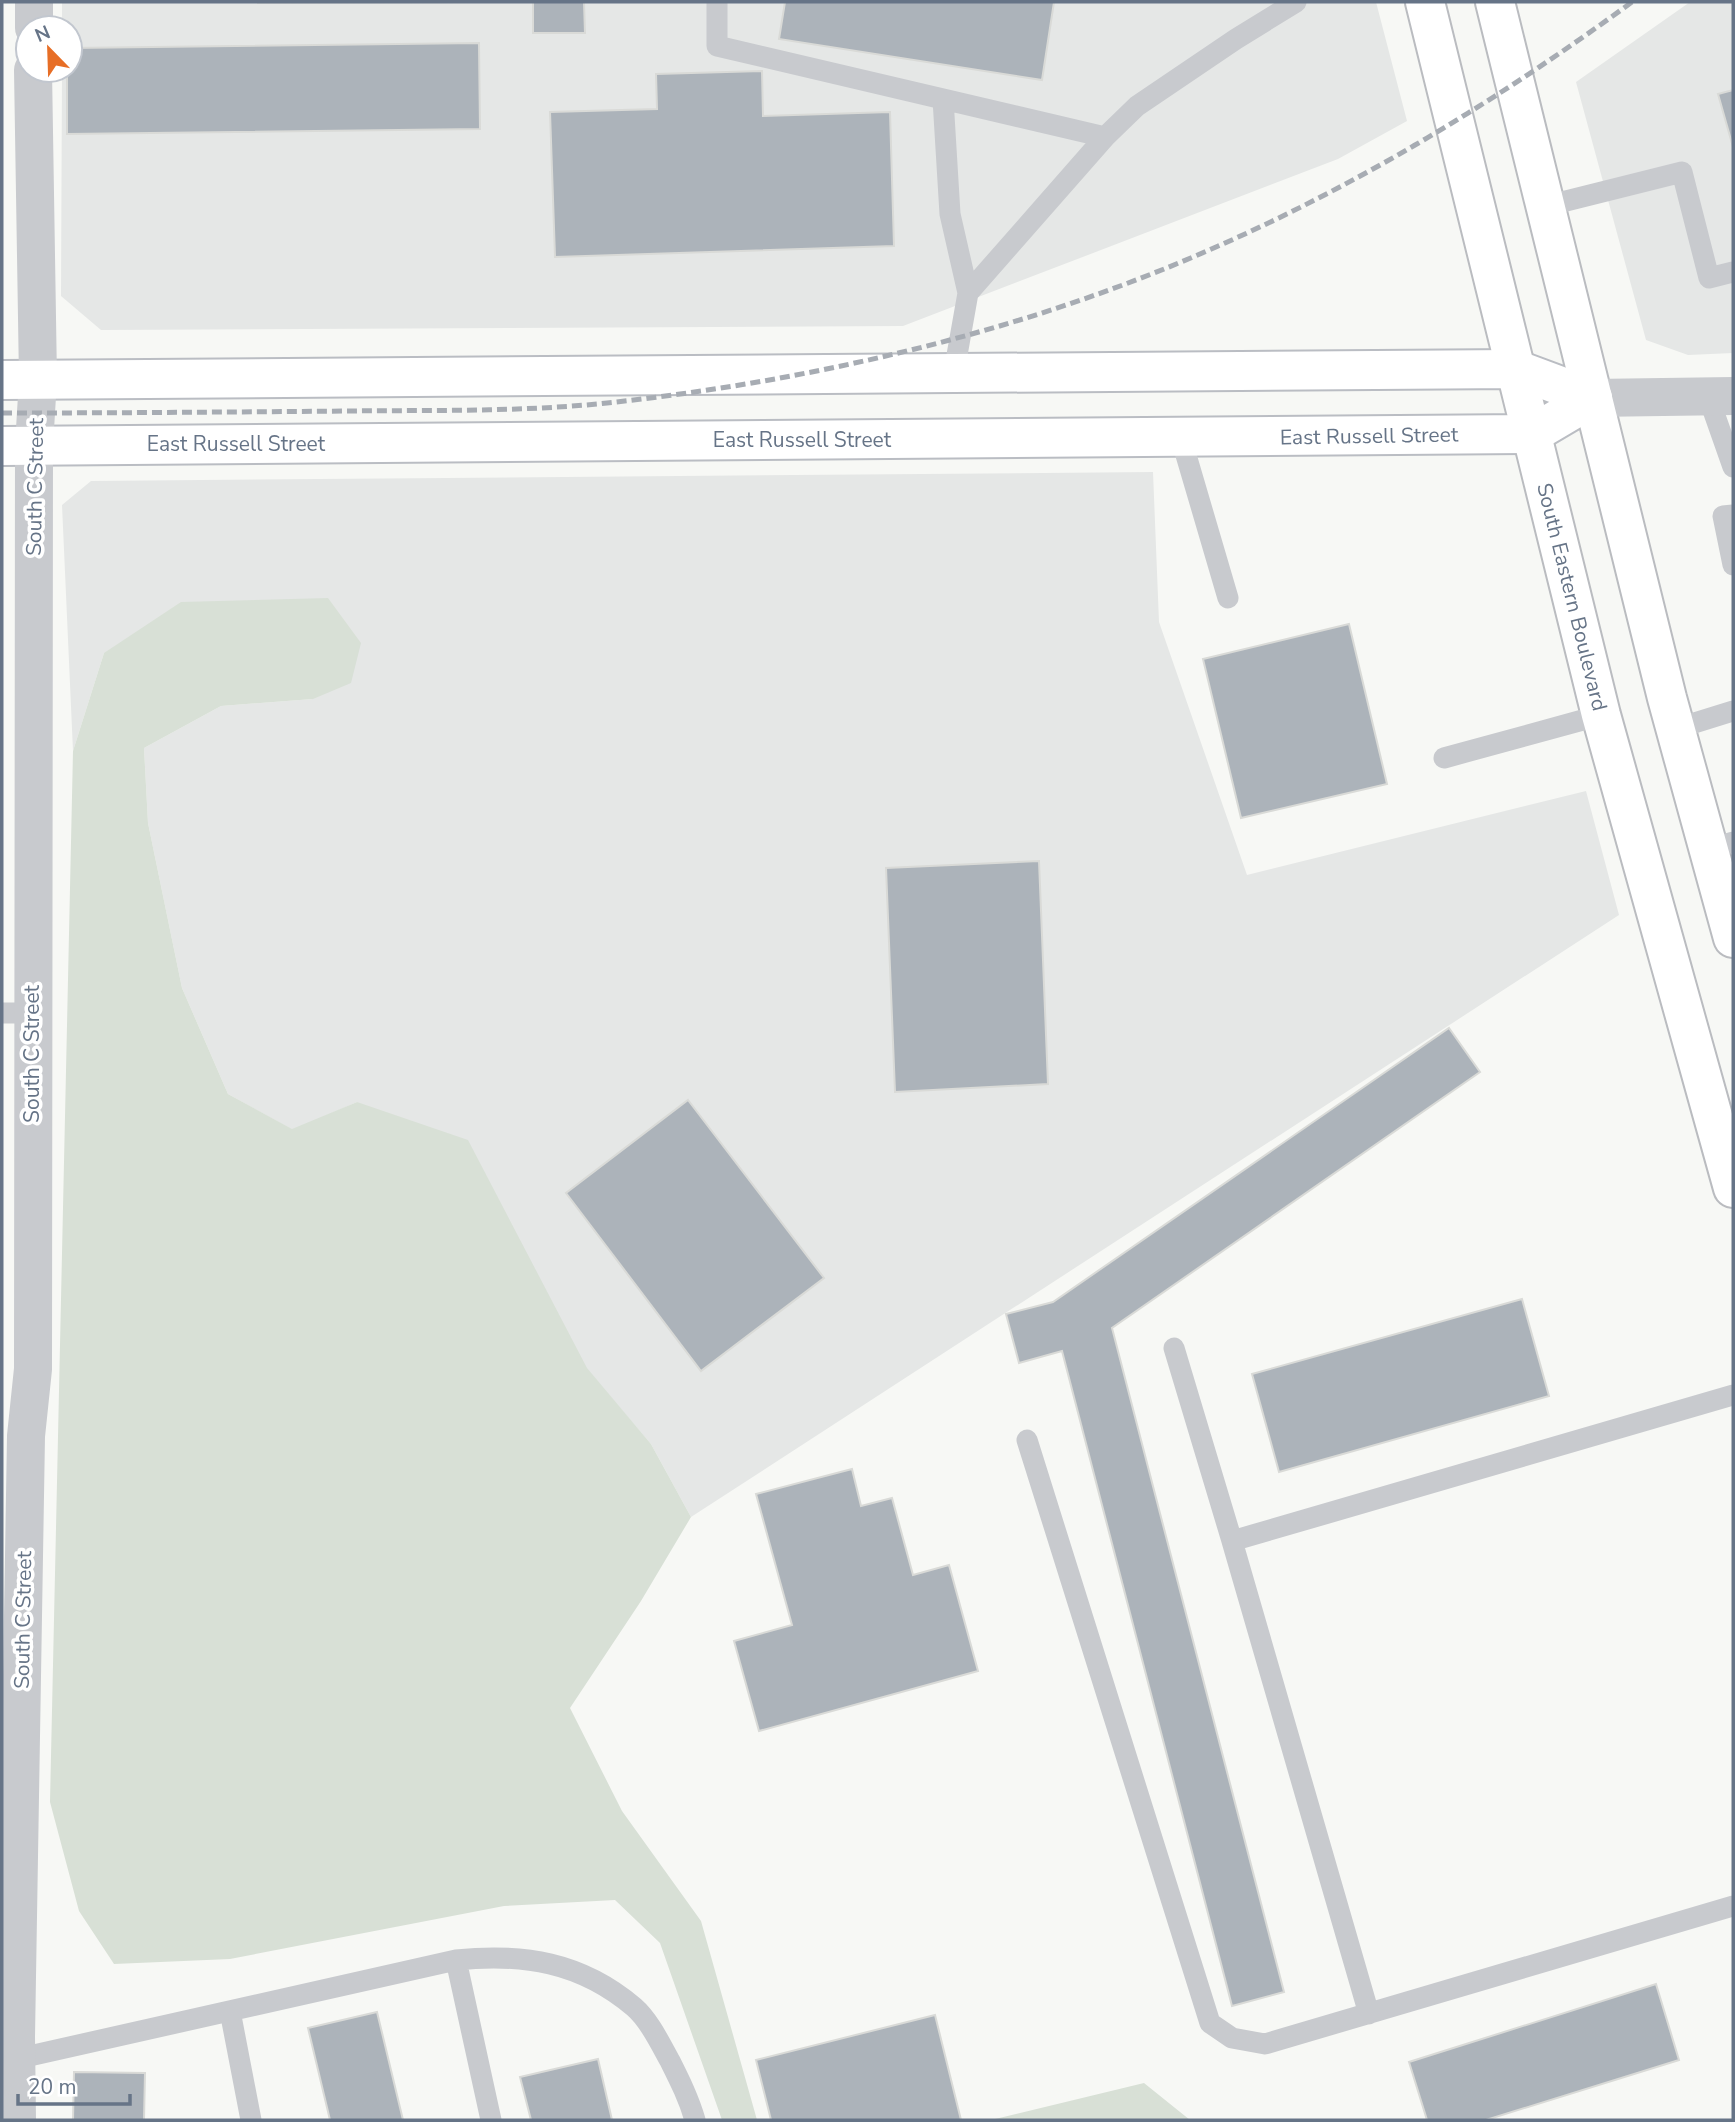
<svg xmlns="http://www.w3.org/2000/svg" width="1735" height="2122" font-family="'Nunito Sans',sans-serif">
  <rect width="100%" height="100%" fill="#f7f8f5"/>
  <path fill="#e5e7e6" d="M62 2H1376L1407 121 1338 159 903 326 101 330 61 296 62 70H70V28H62Z
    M1690 2H1733V353L1688 355 1646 340 1576 82Z
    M1153 472 1159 622 1247 875 1586 791 1619 915 691 1517 651 1444 357 1102 293 1130 228 1094 182 988 148 823 144 748 221 706 313 699 104 653 73 751 62 505 91 481Z"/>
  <path fill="#d8e0d6" d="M328 598 361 643 351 683 313 699 221 706 144 748 148 823 182 988 228 1094 292 1129 357 1102 468 1140 587 1368 651 1444 691 1517 641 1601 570 1708 622 1811 701 1921 757 2120H722L660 1943 615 1900 504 1906 230 1959 114 1964 79 1911 50 1802 73 751 104 653 181 602Z
    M1144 2083 1190 2120H991Z"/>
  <path fill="#acb3ba" stroke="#d9dad7" stroke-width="2" d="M258 2H474L258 3Z
    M533 2H588H584L585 33H533Z
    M785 2H1054L1042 80 779 39Z
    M479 43 480 129 67 134V70H70V48Z
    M762 71 763 116 890 112 894 246 555 257 550 112 657 109 656 74Z
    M1733 90V147L1718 94Z
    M1349 624 1387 784 1241 818 1203 659Z
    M1039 861 1048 1084 895 1092 886 868Z
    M1449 1028 1480 1072 1112 1328 1284 1992 1232 2006 1062 1351 1019 1363 1006 1314 1053 1302Z
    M688 1100 824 1278 701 1371 566 1193Z
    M1522 1299 1549 1396 1279 1472 1252 1374Z
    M852 1469 861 1506 892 1498 913 1575 949 1565 978 1671 759 1731 734 1641 792 1625 756 1494Z
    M1656 1984 1679 2060 1486 2120H1427L1409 2062Z
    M377 2012 403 2120H330L308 2028Z
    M935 2015 961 2120H771L756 2060Z
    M598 2059 612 2120H531L520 2077Z
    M74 2072 145 2073 144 2120H73Z"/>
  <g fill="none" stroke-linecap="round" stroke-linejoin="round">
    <defs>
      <path id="secondary" d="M2 380 1515 369 1593 398
        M2 446 1532 434 1593 398"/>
      <path id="trunk" d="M1425 2 1601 715 1733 1188
        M1495 2 1667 698 1733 938"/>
    </defs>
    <use href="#secondary" stroke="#babdc3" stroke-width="42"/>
    <use href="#trunk" stroke="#babcc0" stroke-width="42"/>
    <path stroke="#c8cace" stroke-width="21" d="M717 2V46L1105 137
      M943 99 950 214 968 293
      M1546 206 1682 172 1709 278 1733 272
      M954 372 968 293 1105 137 1137 106 1236 39 1296 2
      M1708 396 1733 467
      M1181 438 1228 598
      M1733 515 1723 516 1733 565
      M1675 729 1733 711
      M1444 758 1601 715
      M1708 849 1733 842
      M2 1013H32
      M1174 1348 1232 1541
      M1027 1440 1210 2023 1232 2038 1265 2044 1733 1906
      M456 1960 491 2120
      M230 2011 251 2120
      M1369 2014 1232 1541 1733 1395
      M16 2059 456 1960C523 1953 581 1962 634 2007 649 2020 660 2043 670 2061 680 2081 689 2099 695 2120"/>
    <path stroke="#c8cace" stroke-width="38" d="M34 28V2
      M17 2120 16 2037 26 1436 33 1369 34 446 38 379 33 70"/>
    <path stroke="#c8cace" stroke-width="38" d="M1593 398 1733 396"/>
    <use href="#secondary" stroke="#fff" stroke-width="38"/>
    <use href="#trunk" stroke="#fff" stroke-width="38"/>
    <path stroke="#a7acb3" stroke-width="5" stroke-dasharray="10 5" stroke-linecap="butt" d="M2 413C117 413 232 412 348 411 434 410 521 412 607 403 813 381 1027 331 1216 247 1364 182 1502 97 1632 2"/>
  </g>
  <g text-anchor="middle" stroke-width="7" stroke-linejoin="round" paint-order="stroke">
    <g font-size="21" fill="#667487" stroke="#fff">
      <text transform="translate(1369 436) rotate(-1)" y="7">East Russell Street</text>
      <text x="802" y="447">East Russell Street</text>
      <text x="236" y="451">East Russell Street</text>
      <text transform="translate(35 487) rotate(-89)" y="7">South C Street</text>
      <text transform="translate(1572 597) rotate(76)" y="7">South Eastern Boulevard</text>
      <text transform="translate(32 1054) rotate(-90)" y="7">South C Street</text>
      <text transform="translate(23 1620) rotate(-89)" y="7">South C Street</text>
    </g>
  </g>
  <rect width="1735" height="2122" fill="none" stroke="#667487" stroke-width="7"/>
  <g transform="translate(49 49) rotate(337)"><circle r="33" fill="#ffffff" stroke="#c2c7cf" stroke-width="2"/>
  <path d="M0-5L12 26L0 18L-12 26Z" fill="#e76e26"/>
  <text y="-10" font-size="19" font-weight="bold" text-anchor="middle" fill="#667487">N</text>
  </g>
  <path d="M18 2094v10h112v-10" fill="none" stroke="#667487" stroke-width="3.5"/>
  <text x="28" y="2094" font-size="21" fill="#667487" stroke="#ffffff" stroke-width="5" paint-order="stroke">20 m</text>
</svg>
